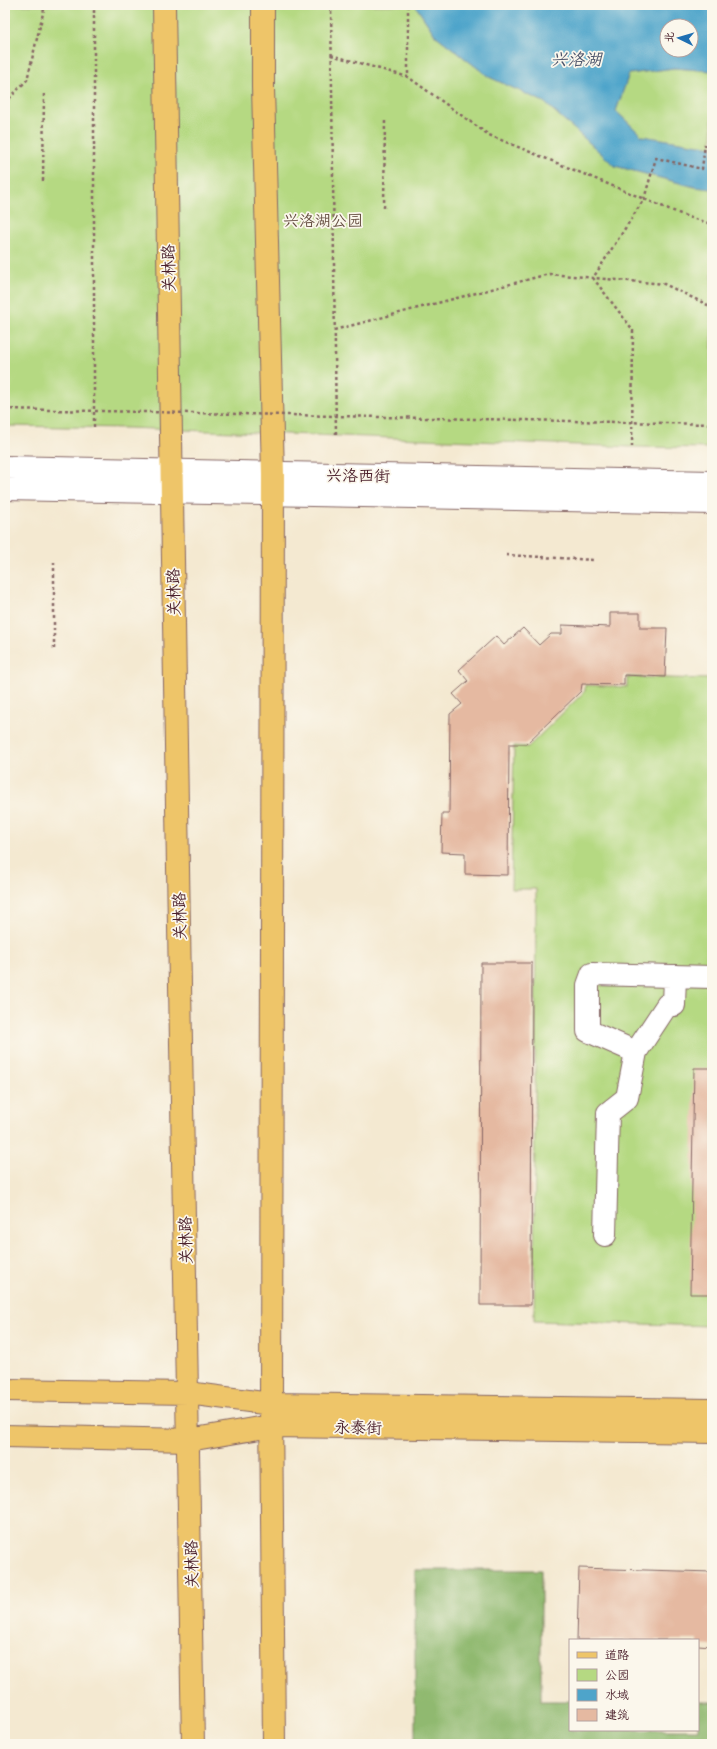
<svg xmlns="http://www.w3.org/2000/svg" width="717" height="1749" font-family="Caveat,'LXGW WenKai TC',sans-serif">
  <rect width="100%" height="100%" fill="#fbf7ec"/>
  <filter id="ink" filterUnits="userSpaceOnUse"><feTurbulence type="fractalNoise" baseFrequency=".025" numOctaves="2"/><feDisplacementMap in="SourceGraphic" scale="8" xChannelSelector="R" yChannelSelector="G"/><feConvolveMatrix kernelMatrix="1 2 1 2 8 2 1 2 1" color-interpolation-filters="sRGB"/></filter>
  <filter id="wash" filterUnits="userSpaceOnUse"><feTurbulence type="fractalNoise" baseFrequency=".012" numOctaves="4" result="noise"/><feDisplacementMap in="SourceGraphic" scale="16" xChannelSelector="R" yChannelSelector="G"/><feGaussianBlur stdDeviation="0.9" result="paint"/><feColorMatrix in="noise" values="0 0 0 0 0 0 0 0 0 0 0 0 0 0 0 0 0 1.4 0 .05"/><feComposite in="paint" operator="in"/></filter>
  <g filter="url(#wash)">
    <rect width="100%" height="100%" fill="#f4e9d1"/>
    <path fill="#b5d982" stroke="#807c56" d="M5 5H415L435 35 489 77 544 102 615 166 695 187 712 189V448L632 447 128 428 5 426Z
      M674 68 712 71V147L642 136 616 111 629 74Z
      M627 677 712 679V1326L534 1321 536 889H511L514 746 528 747 585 691V685L627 687Z"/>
    <path fill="#90b970" stroke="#6d6c4e" d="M415 1570H541V1701H570V1730H698V1702H712V1744H415Z"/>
    <path fill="#4ea4ca" stroke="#4c627a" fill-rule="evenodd" d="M415 5H712V71L674 68 629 74 616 111 642 136 712 147V189L695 187 615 166 544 102 489 77 435 35ZM667 26H691V50H667Z"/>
    <g id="blocks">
      <path fill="#e5b9a1" d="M610 613H640V628H667L665 677 624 675V685L582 684 581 691 526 744H509L508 875 465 874V853L441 852 442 813H449L450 714 462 704 453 694 468 681 459 670 496 636 504 645 523 628 539 645 551 634H562V625L610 627Z
        M481 963H532L531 1305H480Z
        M694 1068H712V1294H690Z
        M579 1568 712 1572V1646L698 1645V1640H577Z"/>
    </g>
  </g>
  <g filter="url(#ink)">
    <use href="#blocks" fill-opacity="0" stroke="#866665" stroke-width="1"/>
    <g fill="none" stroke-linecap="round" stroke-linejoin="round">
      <defs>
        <path id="minor" d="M5 467 712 482
          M5 489 712 503
          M675 976 674 1005H667L636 1052 588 1031V985L592 974 712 977
          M605 1235 608 1113 627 1098 636 1052"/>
        <path id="major" d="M164 5C171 585 185 1164 193 1744
          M263 5V87L273 474 271 1404 274 1744
          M5 1390 188 1393 271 1404 712 1410
          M5 1436 189 1440 271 1426 712 1432"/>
      </defs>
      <use href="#minor" stroke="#866665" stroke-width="24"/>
      <use href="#major" stroke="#866665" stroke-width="24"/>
      <path stroke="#866665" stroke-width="2.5" stroke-dasharray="3 3" stroke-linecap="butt" d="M331 5 336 436
        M408 5V77
        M331 55 408 77 489 135 688 217 712 224
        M5 103 27 80 45 5
        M43 181 44 92
        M384 208 385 119
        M334 330 549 274 664 284 712 307
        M94 427V5
        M632 447 633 330 593 278 644 199 656 158 702 169 705 144
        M506 555 594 560
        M54 649V560"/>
      <use href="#minor" stroke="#fff" stroke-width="22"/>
      <use href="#major" stroke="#eec569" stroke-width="22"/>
      <path stroke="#866665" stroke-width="2.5" stroke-dasharray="3 3" stroke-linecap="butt" d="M5 409 712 424"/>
    </g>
  </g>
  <g text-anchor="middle" stroke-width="3.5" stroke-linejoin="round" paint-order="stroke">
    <g font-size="16" fill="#654e41" stroke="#fbf7ec">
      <text x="323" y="226">兴洛湖公园</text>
    </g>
    <g font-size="16" fill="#4a1f2b" stroke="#fbf7ec">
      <text transform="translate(168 268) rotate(-91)" y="6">关林路</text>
      <text transform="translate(358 475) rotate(1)" y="6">兴洛西街</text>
      <text transform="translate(173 592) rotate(-91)" y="6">关林路</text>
      <text transform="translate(179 916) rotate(-91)" y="6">关林路</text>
      <text transform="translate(185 1240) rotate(-91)" y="6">关林路</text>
      <text transform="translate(358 1427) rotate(1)" y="6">永泰街</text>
      <text transform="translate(191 1564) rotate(-91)" y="6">关林路</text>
    </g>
    <g font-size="17" font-style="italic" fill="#4c546b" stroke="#fbf7ec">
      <text x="576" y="65">兴洛湖</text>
    </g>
  </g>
  <rect width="717" height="1749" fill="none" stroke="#fbf7ec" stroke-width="20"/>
  <rect x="569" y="1639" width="130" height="92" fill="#fbf7ec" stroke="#b4a19f"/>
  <rect x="577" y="1652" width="20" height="6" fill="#eec569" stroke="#b4a19f"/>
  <text x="605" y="1659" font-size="12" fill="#4a1f2b">道路</text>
  <rect x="577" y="1669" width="20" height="12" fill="#b5d982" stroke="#b4a19f"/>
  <text x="605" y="1679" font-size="12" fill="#4a1f2b">公园</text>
  <rect x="577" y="1689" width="20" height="12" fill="#4ea4ca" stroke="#b4a19f"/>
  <text x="605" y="1699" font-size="12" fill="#4a1f2b">水域</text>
  <rect x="577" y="1709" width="20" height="12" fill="#e5b9a1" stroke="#b4a19f"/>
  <text x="605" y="1719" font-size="12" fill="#4a1f2b">建筑</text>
  <g transform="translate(679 38) rotate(275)"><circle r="19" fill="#fbf7ec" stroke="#b4a19f"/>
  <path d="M0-3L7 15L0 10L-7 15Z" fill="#1f6fb2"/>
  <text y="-6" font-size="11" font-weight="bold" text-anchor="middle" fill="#4a1f2b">北</text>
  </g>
</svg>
